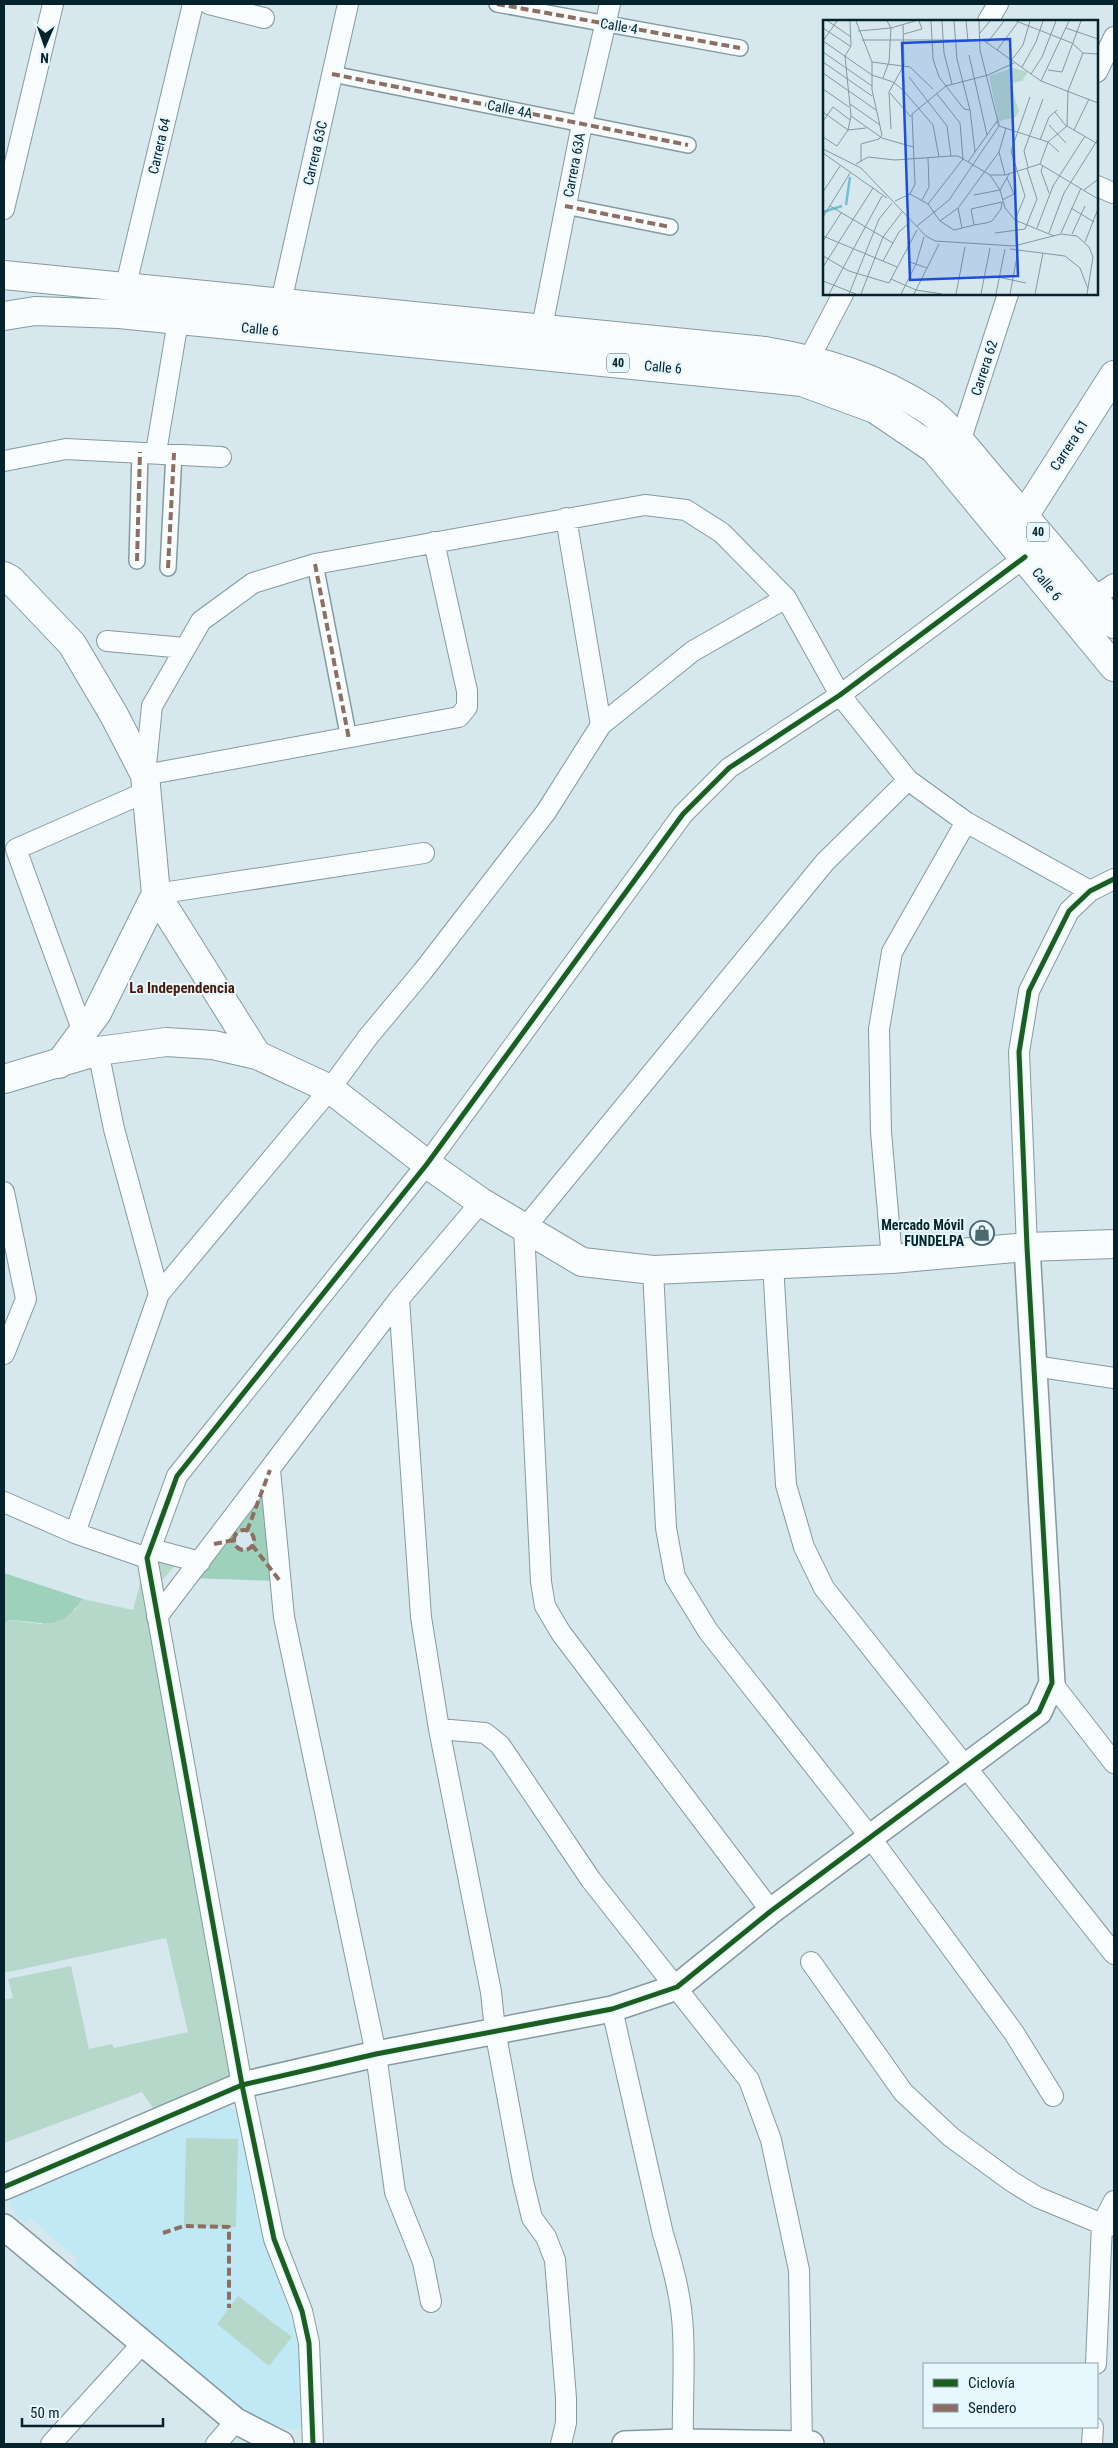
<svg xmlns="http://www.w3.org/2000/svg" width="1118" height="2448" font-family="'Roboto Condensed',sans-serif">
  <rect width="100%" height="100%" fill="#d6e8ee"/>
  <path fill="#c0e8f5" d="M221 2102 237 2112 257 2216 300 2346 306 2429H287L248 2417 75 2272 77 2259 30 2218 25 2223 17 2217 10 2204 16 2188Z"/>
  <path fill="#b6d8cb" d="M155 1557 177 1563 158 1585Z
    M147 1558 168 1680 159 1683 232 2078 155 2111 142 2092 4 2143V2000L13 1998 8 1979 71 1966 89 2049 112 2044 114 2048 188 2032 166 1938 4 1973V1624L9 1620 41 1624 75 1610 83 1599 133 1610Z
    M186 2138 238 2139 236 2227 184 2226Z
    M238 2296 292 2337 269 2366 217 2324Z"/>
  <path fill="#9dd1bc" fill-rule="evenodd" d="M270 1470 280 1581 187 1578ZM242 1531H248L254 1539 252 1545 245 1550 239 1548 234 1540 236 1534Z
    M4 1573 83 1599C57 1634 45 1621 9 1620L4 1624Z"/>
  <g fill="none" stroke-linecap="round" stroke-linejoin="round">
    <defs>
      <path id="pedestrian" d="M497 4 740 48
        M332 74 688 145
        M565 206 670 227
        M137 561 140 452
        M315 564 349 739
        M168 568 174 453"/>
      <path id="minor" d="M209 4 264 18
        M988 21 998 4
        M1097 72 1114 37
        M1097 186 1113 193
        M4 209 53 4
        M125 289 193 4
        M281 302 348 4
        M542 327 582 124 610 4
        M809 359 843 294
        M960 442 1008 294
        M156 452 178 321
        M4 461 66 449 221 457
        M566 518 601 725
        M434 542 467 691V707L459 717 145 775 152 706 201 621 253 583 315 564 645 505 686 510 722 533 786 598 840 695 908 780 966 822 1090 891
        M1093 598 1114 584
        M107 641 185 648
        M156 894 424 853
        M83 1032 16 849 148 791
        M98 1051 114 1129 159 1294
        M4 1192 26 1299 4 1354
        M1027 1247 1019 1052 1029 991 1069 911 1090 891 1114 879
        M892 1259 881 1132 879 1029 892 952 966 822
        M773 1264 786 1485 804 1547 824 1588 1114 1954
        M653 1270 666 1528 675 1577 708 1631 870 1837 1014 2033 1053 2096
        M399 1299 421 1617 439 1729 491 1992 495 2030 523 2181 532 2218 546 2237 555 2260 566 2398V2423L561 2444
        M1034 1366 1114 1378
        M270 1470 284 1617 376 2054 395 2192 423 2262 431 2302
        M4 1502 75 1533 147 1558
        M75 1533 159 1294 330 1089 368 1037 423 971 546 812 601 725 693 651 786 598
        M151 1549 200 1562
        M157 1617 399 1299 481 1202
        M1052 1683 1114 1763
        M439 1729 485 1733 500 1745 591 1880 749 2080 771 2140 799 2270 802 2444
        M771 1911 561 1633 545 1606 541 1582 524 1229 825 862 908 780
        M811 1962 903 2092 951 2137 1011 2181 1037 2197 1102 2224 1114 2226
        M612 2009 663 2234C673 2266 682 2299 683 2332 685 2369 682 2407 683 2444
        M1096 2364 1102 2224 1114 2201
        M51 2444 142 2344
        M216 2444 236 2421
        M313 2444 309 2343 302 2311 274 2239 242 2085 147 1558 177 1476 427 1164 683 814 729 768 840 695 1025 557
        M1092 2444 1093 2427"/>
      <path id="tertiary" d="M4 2187 242 2085 376 2054 612 2009 677 1987 771 1911 1039 1712 1052 1683 1027 1247
        M4 2227 236 2421 281 2444
        M625 2444 682 2442 811 2444"/>
      <path id="secondary" d="M1024 516 1114 375
        M4 576 11 580 72 644 114 715 145 775 156 894 257 1055
        M59 1064 97 1013 156 894
        M4 1079 98 1051 166 1042 213 1045 257 1055 330 1089 427 1164 481 1202 582 1262 653 1270 892 1259 1027 1247 1114 1244"/>
      <path id="trunk" d="M4 275 765 351C823 361 878 377 928 410 948 423 975 460 992 479 1033 527 1075 574 1114 624
        M4 316 35 311 119 314 802 382 875 409 934 449 1114 667"/>
    </defs>
    <use href="#pedestrian" stroke="#849aa0" stroke-width="18"/>
    <use href="#minor" stroke="#849aa0" stroke-width="22"/>
    <use href="#tertiary" stroke="#849aa0" stroke-width="28"/>
    <use href="#secondary" stroke="#849aa0" stroke-width="30"/>
    <use href="#trunk" stroke="#849aa0" stroke-width="30"/>
    <use href="#pedestrian" stroke="#f9fcfc" stroke-width="15"/>
    <use href="#minor" stroke="#f9fcfc" stroke-width="20"/>
    <use href="#tertiary" stroke="#f9fcfc" stroke-width="25"/>
    <use href="#secondary" stroke="#f9fcfc" stroke-width="28"/>
    <use href="#trunk" stroke="#f9fcfc" stroke-width="28"/>
    <path stroke="#8d6e63" stroke-width="4" stroke-dasharray="8 4" stroke-linecap="butt" d="M497 4 740 48
      M332 74 688 145
      M565 206 670 227
      M137 561 140 452
      M315 564 349 739
      M168 568 174 453
      M234 1540a10 10 0 1 1 20 0a10 10 0 1 1-20 0Z
      M247 1531 270 1470
      M214 1544 234 1540
      M252 1545 280 1581
      M163 2233 184 2226 229 2227V2308"/>
    <defs>
      <path id="cycleway" d="M4 2187 242 2085 376 2054 612 2009 677 1987 771 1911 1039 1712 1052 1683 1027 1247 1019 1052 1029 991 1069 911 1090 891 1114 879
        M313 2444 309 2343 302 2311 274 2239 242 2085 147 1558 177 1476 427 1164 683 814 729 768 840 695 1025 557"/>
    </defs>
    <use href="#cycleway" stroke="#e6f7fd" stroke-width="8"/>
    <use href="#cycleway" stroke="#1b5e20" stroke-width="5"/>
  </g>
  <defs>
    <symbol id="shop-ring" viewBox="-11 -11 22 22"><circle r="9.5" fill="#e6f7fd" stroke="#4e6870" stroke-width="1.5"/><path d="M-5-2.5h2.3a2.7 3.5 0 0 1 5.4 0H5L5.5 6h-11ZM-1.5-2.5h3a1.5 2.3 0 0 0-3 0Z" fill="#4e6870"/></symbol>
  </defs>
  <g fill-rule="evenodd">
    <use href="#shop-ring" x="968" y="1219" width="28" height="28"/>
  </g>
  <g text-anchor="middle" stroke-width="4" stroke-linejoin="round" paint-order="stroke">
    <g fill="#e6f7fd" stroke="#48636b" stroke-width="1">
      <rect x="607" y="353.5" width="22" height="19" rx="4"/>
      <rect x="1027" y="522.5" width="22" height="19" rx="4"/>
    </g>
    <g font-size="12" font-weight="bold" fill="#05232c">
      <text x="618" y="367">40</text>
      <text x="1038" y="536">40</text>
    </g>
    <g font-size="14" fill="#05232c" stroke="#e6f7fd">
      <text transform="translate(619 26) rotate(10)" y="5">Calle 4</text>
      <text transform="translate(510 109) rotate(11)" y="5">Calle 4A</text>
      <text transform="translate(159 146) rotate(-77)" y="5">Carrera 64</text>
      <text transform="translate(315 153) rotate(-77)" y="5">Carrera 63C</text>
      <text transform="translate(574 165) rotate(-79)" y="5">Carrera 63A</text>
      <text transform="translate(260 329) rotate(5)" y="5">Calle 6</text>
      <text transform="translate(663 367) rotate(5)" y="5">Calle 6</text>
      <text transform="translate(984 368) rotate(-72)" y="5">Carrera 62</text>
      <text transform="translate(1069 445) rotate(-57)" y="5">Carrera 61</text>
      <text transform="translate(1047 584) rotate(51)" y="5">Calle 6</text>
    </g>
    <g font-size="14" font-weight="bold" fill="#05232c" stroke="#e6f7fd" text-anchor="end">
      <text x="964" y="1230">Mercado Móvil<tspan x="964" dy="16">FUNDELPA</tspan></text>
    </g>
    <g font-size="15" font-weight="bold" fill="#4a1907" stroke="#e6f7fd">
      <text x="182" y="993">La Independencia</text>
    </g>
  </g>
  <g transform="translate(823 20)">
    <rect width="275" height="275" fill="#d6e8ee"/>
    <path d="M190 48 205 52 199 61 187 63 196 91 193 97 177 101 176 106 173 105 174 94 166 56Z" fill="#b6d8cb"/>
    <path fill="none" stroke="#73bfd5" stroke-width="2.5" d="M23 185 27 157M0 192 19 186"/>
    <path fill="none" stroke="#8299a0" stroke-width="1" d="M5 1 28 17M33 1 49 42V70L59 115 56 119 38 124V142M108 1 110 39 116 57 141 89 147 90M119 1 121 33 129 64M131 1 134 39 147 90 152 132M143 1 145 21M193 1 249 23 260 33 245 71 244 106 275 124M0 8 27 26M243 8 275 19M35 11 68 8 92 1M157 13 167 1M81 14 99 9 96 1M39 20H160L218 61 275 83M0 21 49 55 70 62 79 69 110 105 116 137M0 21 14 1M164 23 181 1M174 30 195 2M0 32 49 66M260 33 275 34M146 35 164 115M188 41 200 25 207 1M0 42 49 76M49 42 87 47 110 69M199 47 213 22 220 1M225 50 239 52 258 1M0 53 53 90M208 54 219 37 233 1M86 57 124 106 128 136M60 58 66 42 68 8 64 1M218 61 246 1M0 69 26 87M67 73 88 97M27 84 57 105M0 92 25 110 43 108M232 92 243 106M28 96 59 118 90 127M0 101 10 87 27 100M226 105 243 123M176 106 225 122 236 132M68 109 66 72 81 45 80 5M251 110 266 79M0 117 14 126 25 110 28 96 22 36 28 26 27 1M217 120 226 97 234 90M0 129 38 148 103 216 112 221 191 226 238 214 254 216 266 227 270 237 264 274M176 132 182 155M0 133 64 178M145 142 174 101M33 144 45 137 72 140 128 136H135L167 155H182L217 144 225 122 244 106M217 144 275 179M220 146 218 151 226 173M205 147 201 131 220 79M167 155 177 170 182 188 192 200 231 216M177 170 186 154M261 170 274 160M0 172 17 146M87 174 105 184 117 201 131 210 151 205 163 203 169 201 178 189 179 182 148 189 151 205M151 175 177 170M99 180 106 167 105 138M179 180 191 174 184 158M72 181 87 174 92 164 89 94 123 66 165 55 191 43M105 184 140 139 137 103 114 74M7 186 70 223M135 188 139 208M248 188 271 202M0 197 27 153M192 200 202 176 188 131 207 77M117 201 135 188 176 132 183 108M94 206 126 180 176 106 157 30 156 1M214 208 230 166 262 116M172 213 202 209 214 179 204 148M226 213 241 173 275 119M238 213 258 168M249 214 262 186M0 216 74 247M0 221 18 193M262 222 275 189M187 229 242 236 257 248 265 269M0 236 26 251 66 263 94 210M60 241 76 212 87 202M87 242 104 248M0 247 50 168M170 256 203 263M68 259 93 270 119 274M0 261 33 274M6 274 59 176M26 274 56 199 69 183M38 274 60 217 79 192M78 274 93 244 101 217M91 274 116 224M133 274 142 227M158 274 167 228M173 274 182 229M187 274 195 231M212 274 220 233"/>
    <path fill="#1d4ed8" fill-opacity="0.15" stroke="#1d4ed8" stroke-width="2.5" d="M187 19 195 256 87 260 79 23Z"/>
    <rect width="275" height="275" fill="none" stroke="#05232c" stroke-width="2.5"/>
  </g>
  <rect width="1118" height="2448" fill="none" stroke="#05232c" stroke-width="10"/>
  <rect x="923" y="2363" width="175" height="65" fill="#e6f7fd" stroke="#8ca2a9"/>
  <rect x="933" y="2379" width="25" height="8" fill="#1b5e20" stroke="#8ca2a9"/>
  <text x="968" y="2388" font-size="15" fill="#05232c">Ciclovía</text>
  <rect x="933" y="2404" width="25" height="8" fill="#8d6e63" stroke="#8ca2a9"/>
  <text x="968" y="2413" font-size="15" fill="#05232c">Sendero</text>
  <g transform="translate(45 45) rotate(182)" stroke="#e6f7fd" stroke-width="4" paint-order="stroke">
  <path d="M0-4L9 19L0 12L-9 19Z" fill="#05232c"/>
  <text y="-8" font-size="14" font-weight="bold" text-anchor="middle" fill="#05232c">N</text>
  </g>
  <path d="M22 2418v8h141v-8" fill="none" stroke="#05232c" stroke-width="2.5"/>
  <text x="30" y="2418" font-size="15" fill="#05232c" stroke="#e6f7fd" stroke-width="4" paint-order="stroke">50 m</text>
</svg>
